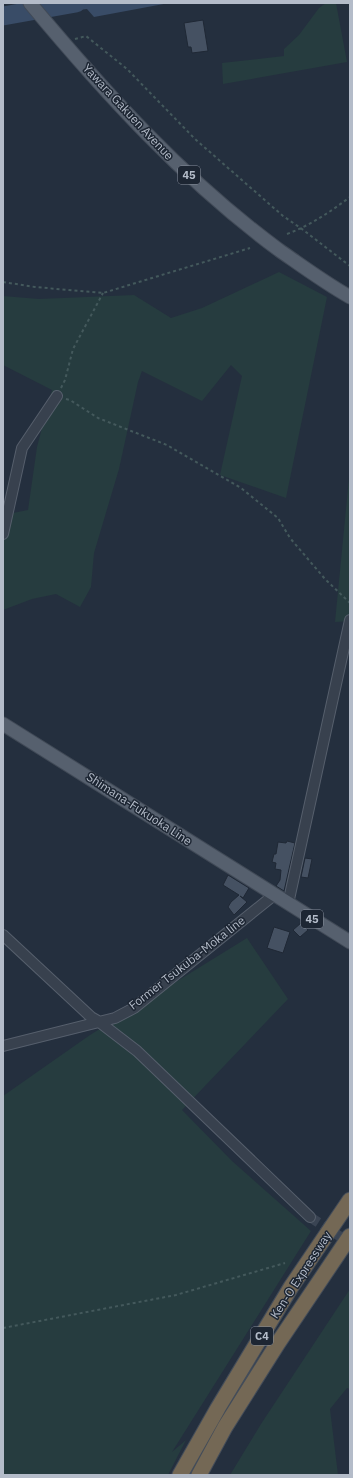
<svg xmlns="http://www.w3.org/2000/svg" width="353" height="1478" font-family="'IBM Plex Sans',sans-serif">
  <rect width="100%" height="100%" fill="#242f3e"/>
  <path fill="#263c3f" d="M326 3H336L347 62 223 84 222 63 284 56V49L299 35 319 8Z
    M279 272 327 297 286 498 220 475 242 376 231 365 202 401 142 371 138 382 119 469 94 553 91 587 80 607 56 594 32 599 3 610V515L28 510 37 447 52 390 3 365V296L39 299 134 295 171 318 202 308Z
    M350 468V621L335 622Z
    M247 938 288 999 182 1110 232 1161 311 1231 172 1452 186 1440 168 1475H3V1096L90 1035Z
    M350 1289V1389L347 1388 330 1409 338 1475H230L261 1424Z"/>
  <path fill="#394c67" d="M60 3H169L94 17 87 9 62 12 53 4Z"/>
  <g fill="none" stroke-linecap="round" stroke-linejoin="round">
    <path stroke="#394c67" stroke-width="19" d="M3 16 76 3"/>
  </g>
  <path fill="#455162" stroke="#1f2835" d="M203 20 208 51 192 53 191 47H188L184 23Z
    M287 841 295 843 284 891 276 886 280 880 281 870 275 869 276 863 272 862 274 854H276L278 842 286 843Z
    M305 858 312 859 308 878 301 877Z
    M228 875 249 888 243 898 240 896 247 902 234 915 228 907 231 902 239 895 223 885Z
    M301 923 308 930 300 937 293 930Z
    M274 927 290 932 283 953 267 948Z"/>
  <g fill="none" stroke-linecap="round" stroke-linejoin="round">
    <path stroke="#3a4453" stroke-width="10" stroke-dasharray="10 5" stroke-linecap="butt" d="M310 1217 350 1243"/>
    <defs>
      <path id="minor" d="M3 534 22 448 57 396
        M288 904 350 620
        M3 935 91 1017 98 1021 137 1051 310 1217
        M3 1046 115 1018 134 1008 274 895"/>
      <path id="major" d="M30 3C105 93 184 180 279 250 302 266 325 283 350 297
        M3 724 350 942"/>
      <path id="highway" d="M180 1475 218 1408 291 1287 350 1200
        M199 1475 225 1427 278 1343 350 1236"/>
    </defs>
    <use href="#minor" stroke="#565f6c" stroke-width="12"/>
    <use href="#major" stroke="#414a57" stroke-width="15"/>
    <use href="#highway" stroke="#434c59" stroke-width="17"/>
    <path stroke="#44595c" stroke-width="2" stroke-dasharray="3 3" stroke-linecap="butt" d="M75 39 86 36 127 69 195 139 283 216 302 229 350 266
      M287 234C311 225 330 212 350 197
      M3 282 35 287 103 293 250 248
      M61 388 65 380 73 349 103 293
      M66 399 70 400 98 418 167 445 241 488 278 518 290 538 325 579 350 603
      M3 1328 176 1295 285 1263"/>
    <use href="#minor" stroke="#38414e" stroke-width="10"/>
    <use href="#major" stroke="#56606e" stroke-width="13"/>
    <use href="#highway" stroke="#746855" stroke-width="15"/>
  </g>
  <g text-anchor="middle" stroke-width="3" stroke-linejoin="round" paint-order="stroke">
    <g fill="#1d2633" stroke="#878f9c" stroke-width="1">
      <rect x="178" y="166" width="22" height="18" rx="3"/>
      <rect x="301" y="910" width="22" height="18" rx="3"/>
      <rect x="251" y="1327" width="22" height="18" rx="3"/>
    </g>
    <g font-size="11" font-weight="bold" fill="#b4bcc9">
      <text x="189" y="179">45</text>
      <text x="312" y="923">45</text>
      <text x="262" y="1340">C4</text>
    </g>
    <g font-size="12" fill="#b4bcc9" stroke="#1d2633">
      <text transform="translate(128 112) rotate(47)" y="4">Yawara Gakuen Avenue</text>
      <text transform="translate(139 809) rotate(33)" y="4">Shimana-Fukuoka Line</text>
      <text transform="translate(187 963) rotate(-38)" y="4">Former Tsukuba-Moka line</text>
      <text transform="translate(301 1275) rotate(-57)" y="4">Ken-O Expressway</text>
    </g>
  </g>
  <rect width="353" height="1478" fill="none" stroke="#b4bcc9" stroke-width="8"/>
</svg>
